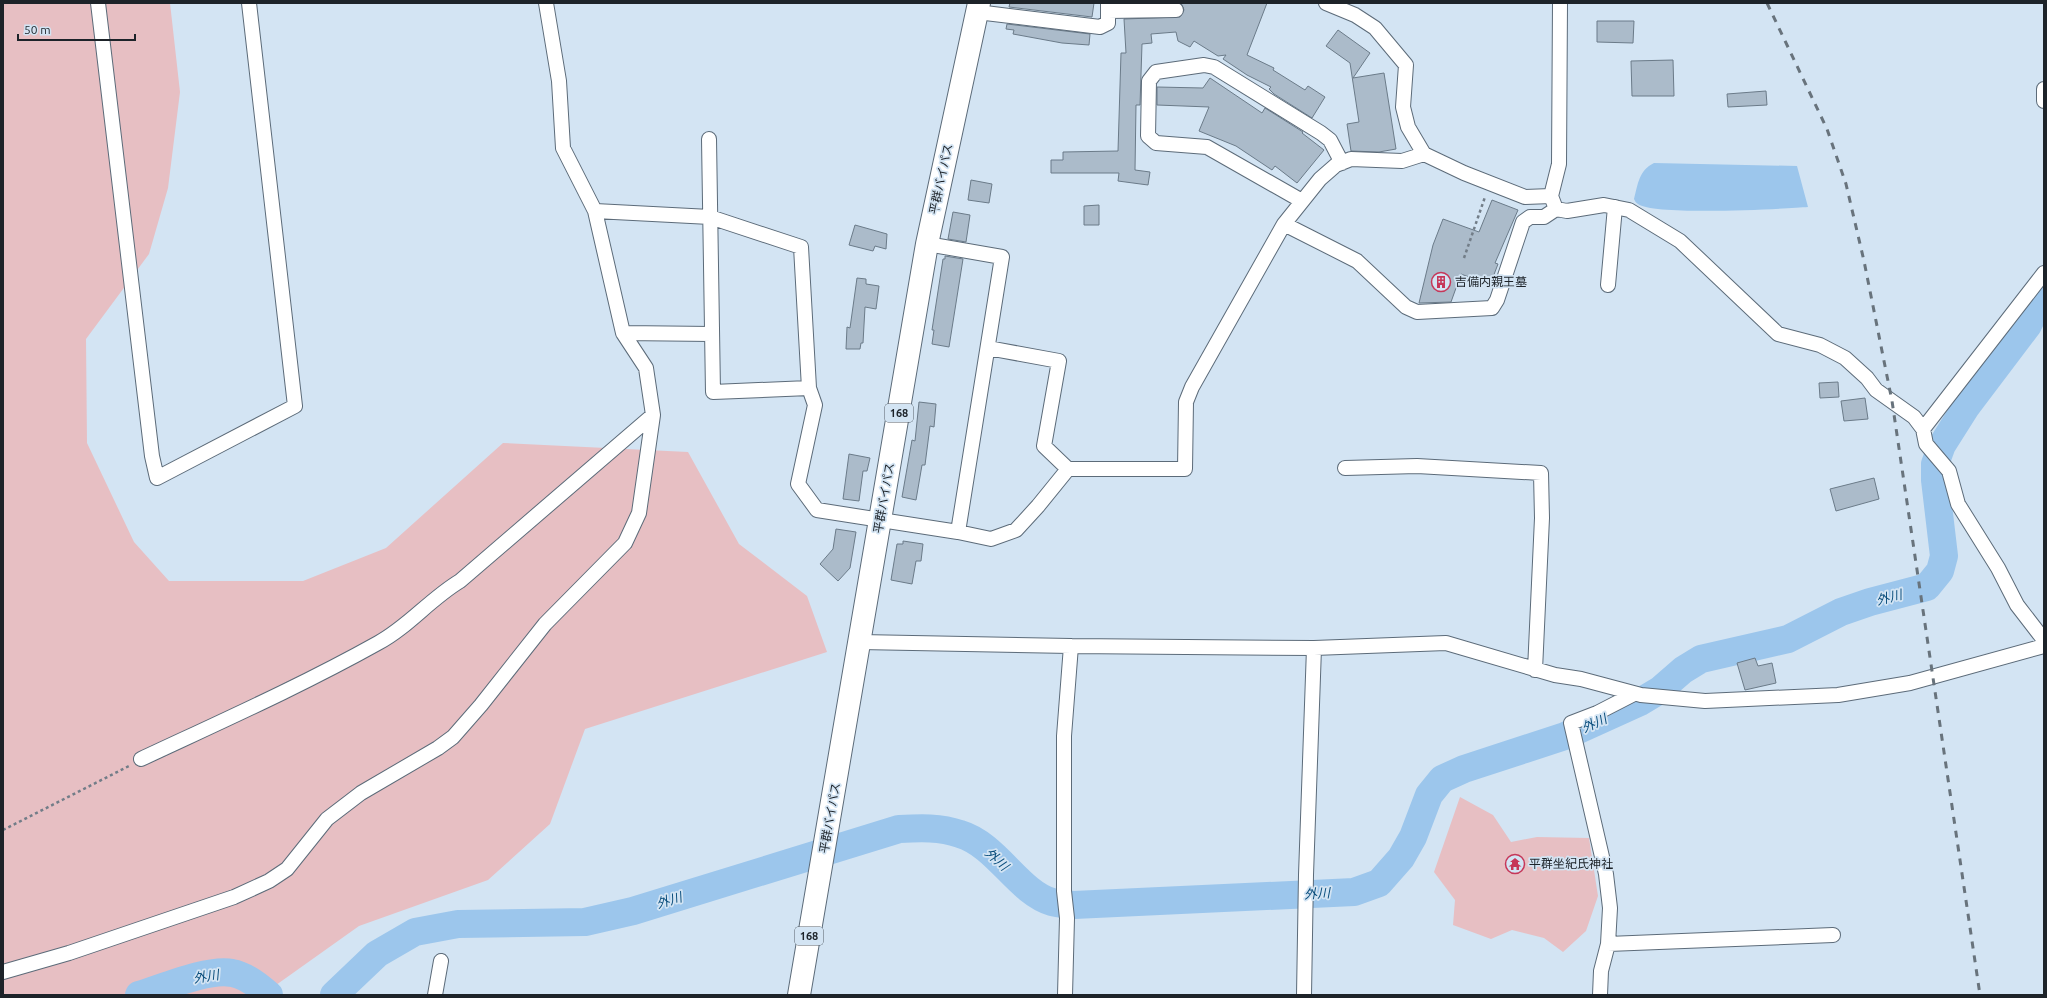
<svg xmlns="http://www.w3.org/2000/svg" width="2047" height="998" font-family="Ubuntu,'Noto Sans JP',sans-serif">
  <rect width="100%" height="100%" fill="#d3e4f3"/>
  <path fill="#e7bfc3" d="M3 3H170L180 92 168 188 149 254 86 339 87 443 134 542 169 581H303L386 548 503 443 688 452 739 544 807 596 827 652 585 729 550 824 488 880 359 926 262 995H3Z
    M1460 797 1493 815 1511 842 1537 837 1589 838 1598 896 1586 931 1563 952 1544 938 1512 930 1491 939 1453 925 1455 900 1434 872Z"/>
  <path fill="#9cc6ec" d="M1654 163 1797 166 1808 207C1782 209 1654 216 1638 204 1636 203 1635 201 1634 199 1638 184 1639 170 1654 163Z"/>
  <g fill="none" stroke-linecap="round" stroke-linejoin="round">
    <path stroke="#9cc6ec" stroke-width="28" d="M139 995C162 988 209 968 232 973 245 975 259 986 269 995
      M334 995 377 954 415 932 458 924 585 922 633 911 899 829C920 828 940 827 960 834 997 845 1018 892 1052 902 1059 904 1067 904 1074 905L1354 892 1379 883 1401 858 1413 837 1429 795 1442 779 1464 769 1565 736 1640 702 1660 690 1683 670 1701 659 1788 639 1841 612 1870 602 1927 587 1940 571 1944 556 1935 480V464L1942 445 1966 407 2028 325 2044 292"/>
  </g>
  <path fill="#abbbca" stroke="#6b7b89" d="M1010 3H1094L1092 17 1009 7Z
    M1181 3H1267L1247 55 1274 68 1273 70 1305 90 1308 86 1325 97 1312 118 1274 94 1269 89 1271 87 1247 75 1223 59 1226 55 1218 56 1194 41 1190 47 1178 41 1176 32 1151 34 1152 43 1142 44 1140 105H1136L1135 170 1150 172 1148 185 1118 181 1119 173H1051V160H1063V152L1118 151 1121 53H1126L1124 19 1180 17 1184 10Z
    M1597 21H1634L1633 43 1597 42Z
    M1007 24 1090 34 1089 45 1062 43 1013 34 1014 30 1006 29Z
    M1338 30 1370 53 1353 78 1384 73 1396 149 1379 152 1351 151 1347 124 1359 122 1350 63 1326 46Z
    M1673 60 1674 96H1632L1631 61Z
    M1210 78 1262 113 1265 108 1303 132 1302 133 1324 150 1297 183 1275 166 1272 170 1236 146 1199 131 1209 107 1157 105V87L1203 88Z
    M1766 91 1767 105 1728 107 1727 94Z
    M971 180 992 184 989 203 968 200Z
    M1492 200 1518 210 1495 263 1498 264 1490 285 1461 274 1451 302 1419 303 1433 245 1443 219 1479 232Z
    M1099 205V225H1084V206Z
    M953 212 970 215 966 242 948 239Z
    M855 225 887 234 886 249 875 246 873 251 849 245Z
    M945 256 963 259 949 347 932 344 934 330H932L943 259H945Z
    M857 278 866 279V284L879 286 876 309 865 307 863 343H861L860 349H846L847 327 850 328Z
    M1838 382 1839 397 1820 398 1819 383Z
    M1865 398 1868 419 1844 421 1841 401Z
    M919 402 936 404 934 427 930 426 925 465H922L916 500 902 497 912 440 915 441Z
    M849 454 870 458 867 471H863L859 501 843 499Z
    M1874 478 1879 499 1836 511 1830 489Z
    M836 529 856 532 850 568 838 581 820 564 833 549Z
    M903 541 923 544 921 561H916L912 584 891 580 897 544H903Z
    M1755 658 1758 666 1772 663 1776 683 1745 690 1737 663Z"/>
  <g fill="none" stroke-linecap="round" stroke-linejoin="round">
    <defs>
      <path id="minor" d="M98 3 152 456 157 478 295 406 249 3
        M1326 3 1355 15 1375 28 1406 65 1403 107 1408 127 1424 154 1464 173 1525 197 1551 196
        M1560 3 1559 164 1551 196 1556 209 1567 211 1604 205 1629 210 1680 241 1778 334 1820 345 1845 358 1867 378 1876 390 1914 417 1923 429 1926 444 1949 471 1958 504 1998 568 2017 605 2044 640
        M1108 11 1176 10
        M977 12 1100 27 1108 23V3
        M2044 89V101
        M709 139 713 392 809 388
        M1302 201 1207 147 1156 143 1148 136 1149 81 1156 72 1204 65 1214 67 1321 133 1330 140 1342 163
        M595 211 710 217 801 247 809 388 815 405 798 484 817 510 958 532 991 539 1016 530 1038 506 1068 469H1185L1186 402 1192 387 1284 224 1320 179 1336 165 1351 159 1402 161 1424 154
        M1284 224 1357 261 1406 307 1417 312 1492 308 1497 300 1523 222 1530 217H1544L1556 209
        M927 244 1002 257 958 532
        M1608 285 1615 207
        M623 333 712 334
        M988 348 1059 361 1044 446 1068 469
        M1923 429 2044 273
        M1345 468 1417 466 1541 473 1542 518 1535 670
        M860 642 1071 646 1314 648 1446 643 1555 675 1581 679 1641 695 1705 701 1838 695 1910 683 2044 646
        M141 759C220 722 301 686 378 643 408 627 430 599 460 581L653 415
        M1608 944 1833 935
        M3 972 69 953 234 897 269 881 287 869 327 819 361 793 438 748 453 737 481 705 545 624 625 543 639 513 653 415 646 368 623 333 595 211 563 148 559 81 546 3
        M435 995 441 961
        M1065 995 1067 918 1064 891V736L1071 646
        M1304 995 1306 875 1314 648
        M1600 995 1601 971 1608 944 1610 908 1606 874 1571 723 1597 713 1634 694"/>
      <path id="trunk" d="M799 995 927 244 979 3"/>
    </defs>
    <use href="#minor" stroke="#5c6b79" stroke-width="16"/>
    <use href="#trunk" stroke="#5c6b79" stroke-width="24"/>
    <path stroke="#727d88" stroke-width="2.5" stroke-dasharray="3 3" stroke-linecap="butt" d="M1464 258 1485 197
      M3 830 129 766"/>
    <use href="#minor" stroke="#fff" stroke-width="14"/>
    <use href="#trunk" stroke="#fff" stroke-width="22"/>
    <path stroke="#68737c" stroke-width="3" stroke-dasharray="7 7" stroke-linecap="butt" d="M1767 3 1827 129 1846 184 1864 261 1892 401 1980 995"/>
  </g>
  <defs>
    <symbol id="building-ring" viewBox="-11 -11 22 22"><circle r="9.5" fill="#d3e4f3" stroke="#c63759" stroke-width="1.5"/><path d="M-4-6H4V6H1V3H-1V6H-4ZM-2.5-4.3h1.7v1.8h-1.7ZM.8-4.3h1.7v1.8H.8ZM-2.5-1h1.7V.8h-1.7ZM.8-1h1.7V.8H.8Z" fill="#c63759"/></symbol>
    <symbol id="temple-ring" viewBox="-11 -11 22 22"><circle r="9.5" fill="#d3e4f3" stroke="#c63759" stroke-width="1.5"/><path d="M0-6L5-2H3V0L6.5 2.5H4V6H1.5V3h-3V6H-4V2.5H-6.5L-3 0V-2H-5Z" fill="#c63759"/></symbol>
  </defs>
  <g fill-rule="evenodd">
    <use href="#building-ring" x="1430" y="271" width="22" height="22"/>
    <use href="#temple-ring" x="1504" y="853" width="22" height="22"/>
  </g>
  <g text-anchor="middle" stroke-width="3.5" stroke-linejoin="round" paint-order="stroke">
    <g fill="#d3e4f3" stroke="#545d66" stroke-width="1">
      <rect x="885" y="404" width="28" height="18" rx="3"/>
      <rect x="795" y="927" width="28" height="18" rx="3"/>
    </g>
    <g font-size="11" font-weight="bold" fill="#1d2329">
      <text x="899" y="417">168</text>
      <text x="809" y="940">168</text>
    </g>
    <g font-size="12" fill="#1d2329" stroke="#d3e4f3">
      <text transform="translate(941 179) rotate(-78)" y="4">平群バイパス</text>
      <text transform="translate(884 498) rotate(-80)" y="4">平群バイパス</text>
      <text transform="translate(830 818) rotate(-80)" y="4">平群バイパス</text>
    </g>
    <g font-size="12" fill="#1d2329" stroke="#d3e4f3" text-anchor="start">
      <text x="1455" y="286">吉備内親王墓</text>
      <text x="1529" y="868">平群坐紀氏神社</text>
    </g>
    <g font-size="13" font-style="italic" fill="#094d7c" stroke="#d3e4f3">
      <text transform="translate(1889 597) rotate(-14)" y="5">外川</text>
      <text transform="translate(1594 723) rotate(-24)" y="5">外川</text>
      <text transform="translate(997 859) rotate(42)" y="5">外川</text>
      <text transform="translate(1317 893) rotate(-3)" y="5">外川</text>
      <text transform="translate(669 900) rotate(-17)" y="5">外川</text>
      <text transform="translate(206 976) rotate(-9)" y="5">外川</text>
    </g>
  </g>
  <rect width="2047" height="998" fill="none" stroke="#1d2329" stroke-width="8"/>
  <path d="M18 34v6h117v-6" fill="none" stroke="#1d2329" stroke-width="2"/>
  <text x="24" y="34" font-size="12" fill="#1d2329" stroke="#d3e4f3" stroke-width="3" paint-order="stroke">50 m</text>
</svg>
